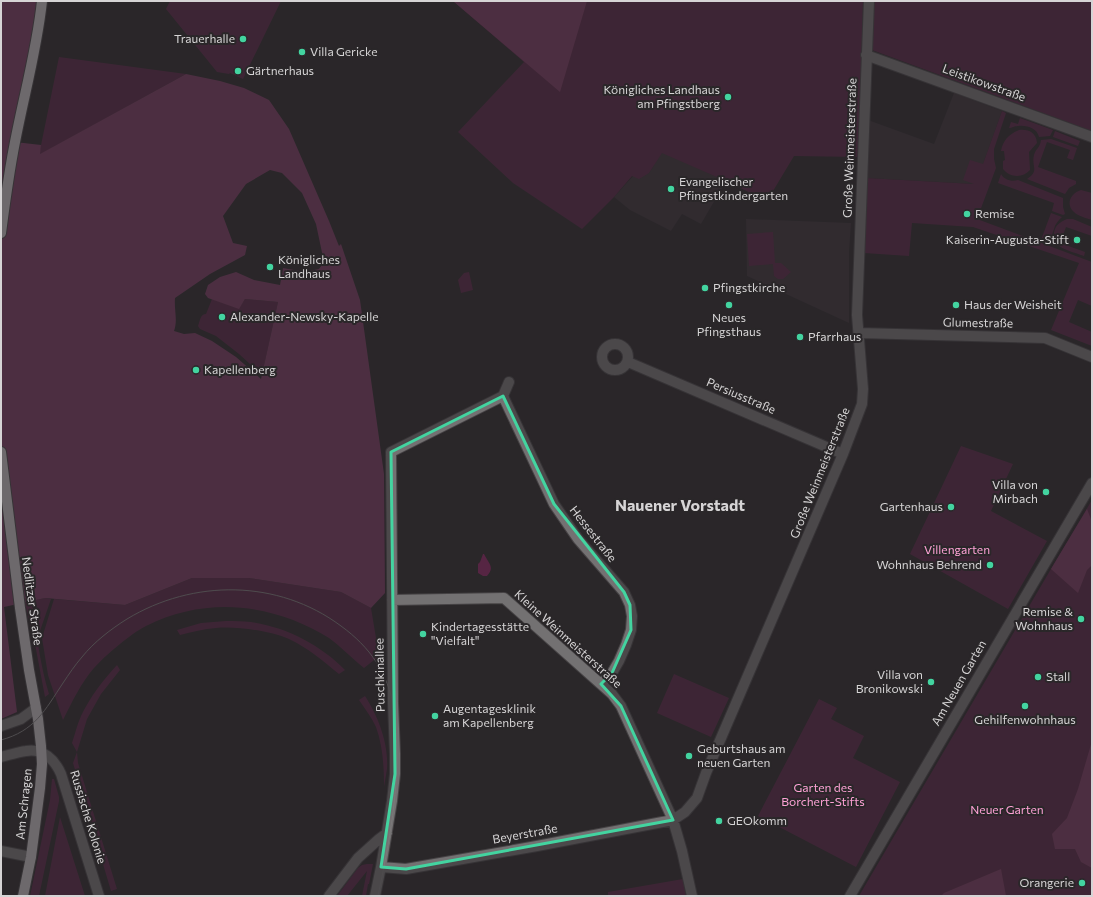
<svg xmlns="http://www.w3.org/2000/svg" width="1093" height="897" font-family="Commissioner,sans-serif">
  <rect width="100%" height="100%" fill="#2a2729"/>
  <path fill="#3a3136" d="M954 93 1002 111 976 184 866 178 868 120 934 144Z
    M662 152 726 181 701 224 682 214 671 231 630 210 614 197 633 176 649 173Z
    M746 219 851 223 849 252V323L747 276Z"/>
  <path fill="#562543" d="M170 1H281L243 79 230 73 229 74 217 72 166 9Z
    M453 1H863L859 157 794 156 767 201 726 181 662 153 649 173 639 179 632 176 614 197 582 229 513 183 458 132 524 62Z
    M869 1H1092V131L872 50Z
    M59 57 186 74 39 155Z
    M1002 111 1006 113 994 149V159L996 168 977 219 1092 262V306L1078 300 1069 322 1092 332V346L1051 330 1079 263 973 227 912 223 909 256 864 253 866 178 974 184 963 180 970 160 983 164Z
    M1020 118 1053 130 1050 136 1039 137C1037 128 1027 125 1018 126 1014 126 1012 128 1009 128L1011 122 1018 124Z
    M1019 130C1028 129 1036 132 1037 143L1029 152 1030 170C1023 178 1010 178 1003 169V161L1005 160 1004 151H1001C1003 140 1009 134 1019 130Z
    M1055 131 1080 141 1078 146 1053 137Z
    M1051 139 1077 148 1073 160 1067 158 1070 150 1047 142 1038 167 1076 181V184L1069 188 1065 194 1027 179C1040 171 1031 166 1034 155 1036 148 1040 148 1041 140Z
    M1001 174C1004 180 1012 182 1018 180L1063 198V207L1065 214 1063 215 1052 211 1054 203 998 183Z
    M1081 190 1092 193V220C1086 218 1078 216 1074 212 1065 204 1071 193 1081 190Z
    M1051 213 1062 217C1058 221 1055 224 1054 229 1051 236 1052 244 1041 240Z
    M1067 219H1073L1092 227V236L1066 227 1060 243 1085 252 1084 256C1071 251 1048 248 1055 229 1057 224 1062 221 1067 219Z
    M773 232 775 263H781L791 272 783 279H778L774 276 773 264 749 266 747 234Z
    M469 272 473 290 461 293 458 280 464 273Z
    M212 299 239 308 245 299 278 302 262 375 239 354 216 336 200 329 198 326C200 321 200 314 206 314Z
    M961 446 1013 464 991 511 1047 541 1008 609 910 554Z
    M1092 500V896H859L1051 569Z
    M483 554H484C489 564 495 567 487 576H483L478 573V564L480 562Z
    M192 578H249L341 592 371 608 379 656 364 668C353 659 340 646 329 638 273 603 206 596 146 626 142 628 137 631 133 634 119 644 106 655 94 668 81 683 72 702 63 720L48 675 42 638 54 599 125 605Z
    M45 598 51 599 40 631 35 600Z
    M32 601C36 632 40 664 49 694L45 697 35 644 25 603Z
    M226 621C234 621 243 621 251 622 286 627 321 645 345 670L339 674C323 661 308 648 289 639 270 631 237 626 216 628 204 629 192 632 180 635L177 630 201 623Z
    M117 665 120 670 101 694 87 719 77 752 78 763 117 889 111 891 73 763 77 752 72 743C75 734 77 725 81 716 90 697 103 680 117 665Z
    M674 674 729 698 711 737 657 713Z
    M365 696C378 716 389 744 387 769 386 775 385 781 384 787 384 768 383 746 376 727 372 718 365 709 359 700Z
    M819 699 837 708 831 719 864 736 853 758 900 782 856 867 758 816Z
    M52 779H54L59 797V801L39 896H30L50 800Z
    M60 817 85 896H45Z
    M367 864H373L369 884H368L366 896H362L367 871 347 896H337L358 868 362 865Z
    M683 879 686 896H608V892Z"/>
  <path fill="#76395e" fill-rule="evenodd" d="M1 1H42L15 142 41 145 40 154 186 74 220 81 244 88 269 100 289 129 329 221 339 246 341 244 360 300 384 474 385 593 371 608 341 592 249 578H192L125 605 45 598 4 607 17 712 1 719ZM270 170 282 173 302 193 316 224 324 262 319 269 305 272 283 268 280 285 254 280 236 272 220 277 208 285 205 294 208 298 239 309 245 299 278 302 261 379 236 357 212 341 195 333 184 334 174 331C178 320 174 310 175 298L210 274 245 255 247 246 233 243 223 216 246 184Z
    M453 1H587L560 92Z
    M1087 509 1092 522V565L1087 570 1078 593 1051 569Z
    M1092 741V868L1081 862 1075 849H1055L1052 834 1067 818 1078 789Z
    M1001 869 1006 896H941L944 893Z"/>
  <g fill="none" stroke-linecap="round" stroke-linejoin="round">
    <defs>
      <path id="minor" d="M866 55 1092 137
        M859 333 1045 338 1092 357
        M602 357a13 13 0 1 1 26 0a13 13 0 1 1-26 0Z
        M628 362 843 454
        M503 396 554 504 578 539 624 592 630 605 632 616 631 630 626 645 619 661 612 673 601 684
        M392 600 504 598 612 694 621 706 673 820 682 851 692 896
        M1 726 21 719 36 708
        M1 757C9 755 18 752 26 751 43 748 55 760 61 774L99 896
        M1 851 31 857
        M381 867 406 869 537 846 673 820 685 812 697 798 706 773 843 454 862 404 863 389 857 315 869 1
        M329 896 358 858 379 839 387 833
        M375 896 381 867 392 801 395 774V754L393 703 391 452 503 396 509 382
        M850 896 1092 483"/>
      <path id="major" d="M1 233C5 202 9 172 15 142 24 95 37 49 42 1
        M1 452 20 608 29 670 38 719 41 746 42 764 40 788 31 857 23 896"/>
    </defs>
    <use href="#minor" stroke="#464345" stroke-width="12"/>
    <use href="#major" stroke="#464345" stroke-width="12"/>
    <use href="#minor" stroke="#737172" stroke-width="10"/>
    <use href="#major" stroke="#bfbbbd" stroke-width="10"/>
    <path stroke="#7b797a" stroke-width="1" d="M1 740C35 731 45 710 63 683 69 674 75 665 82 657 94 642 111 629 127 619 193 579 278 579 341 626 370 647 388 673 394 709 396 717 396 725 396 733 400 788 389 843 378 896"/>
  </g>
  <path d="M0 0H1093V897H0ZM503 396 554 504 624 592 630 605 631 630 612 673 601 684 621 706 673 820 406 869 381 867 395 774 391 452Z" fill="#2a2729" fill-opacity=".55" fill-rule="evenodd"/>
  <path fill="none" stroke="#43d4a0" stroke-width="3" stroke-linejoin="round" d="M503 396 554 504 624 592 630 605 631 630 612 673 601 684 621 706 673 820 406 869 381 867 395 774 391 452Z"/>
  <g fill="#43d4a0" stroke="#2a2729" stroke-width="1.5">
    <circle cx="243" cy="39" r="4"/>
    <circle cx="302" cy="52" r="4"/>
    <circle cx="238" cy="71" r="4"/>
    <circle cx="728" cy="97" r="4"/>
    <circle cx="671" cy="189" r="4"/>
    <circle cx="967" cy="214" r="4"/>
    <circle cx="1077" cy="240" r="4"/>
    <circle cx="270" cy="267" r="4"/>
    <circle cx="705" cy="288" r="4"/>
    <circle cx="729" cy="305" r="4"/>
    <circle cx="956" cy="305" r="4"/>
    <circle cx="222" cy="317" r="4"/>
    <circle cx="800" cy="337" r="4"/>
    <circle cx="196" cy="370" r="4"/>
    <circle cx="1046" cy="492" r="4"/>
    <circle cx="951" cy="507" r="4"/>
    <circle cx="990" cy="565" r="4"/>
    <circle cx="1081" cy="619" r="4"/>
    <circle cx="423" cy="634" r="4"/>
    <circle cx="1038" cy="677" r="4"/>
    <circle cx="931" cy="682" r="4"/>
    <circle cx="1025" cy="706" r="4"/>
    <circle cx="435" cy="716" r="4"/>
    <circle cx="689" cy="756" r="4"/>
    <circle cx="719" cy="821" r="4"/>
    <circle cx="1082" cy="883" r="4"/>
  </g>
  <g text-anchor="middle" stroke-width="4" stroke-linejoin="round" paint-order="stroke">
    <g font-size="12" fill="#d6d4d5" stroke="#2a2729" text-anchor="start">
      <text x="235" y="43" text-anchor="end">Trauerhalle</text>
      <text x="310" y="56">Villa Gericke</text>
      <text x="246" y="75">Gärtnerhaus</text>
      <text x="720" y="94" text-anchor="end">Königliches Landhaus<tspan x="720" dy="14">am Pfingstberg</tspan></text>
      <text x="679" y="186">Evangelischer<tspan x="679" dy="14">Pfingstkindergarten</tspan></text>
      <text x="975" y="218">Remise</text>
      <text x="1069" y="244" text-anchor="end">Kaiserin-Augusta-Stift</text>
      <text x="278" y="264">Königliches<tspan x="278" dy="14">Landhaus</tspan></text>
      <text x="713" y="292">Pfingstkirche</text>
      <text x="964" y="309">Haus der Weisheit</text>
      <text x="230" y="321">Alexander-Newsky-Kapelle</text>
      <text x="729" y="322" text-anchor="middle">Neues<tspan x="729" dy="14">Pfingsthaus</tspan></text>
      <text x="808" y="341">Pfarrhaus</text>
      <text x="204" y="374">Kapellenberg</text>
      <text x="1038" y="489" text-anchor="end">Villa von<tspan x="1038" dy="14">Mirbach</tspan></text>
      <text x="943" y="511" text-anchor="end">Gartenhaus</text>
      <text x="982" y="569" text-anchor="end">Wohnhaus Behrend</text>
      <text x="1073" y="616" text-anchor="end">Remise &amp;<tspan x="1073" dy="14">Wohnhaus</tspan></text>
      <text x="431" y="631">Kindertagesstätte<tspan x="431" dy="14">"Vielfalt"</tspan></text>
      <text x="923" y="679" text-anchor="end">Villa von<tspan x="923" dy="14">Bronikowski</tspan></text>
      <text x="1046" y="681">Stall</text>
      <text x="443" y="713">Augentagesklinik<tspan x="443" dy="14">am Kapellenberg</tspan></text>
      <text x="1025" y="724" text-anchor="middle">Gehilfenwohnhaus</text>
      <text x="697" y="753">Geburtshaus am<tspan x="697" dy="14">neuen Garten</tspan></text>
      <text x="727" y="825">GEOkomm</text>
      <text x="1074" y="887" text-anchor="end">Orangerie</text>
    </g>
    <g font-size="12" fill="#d6d4d5" stroke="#2a2729">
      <text transform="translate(984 83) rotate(20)" y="4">Leistikowstraße</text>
      <text transform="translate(850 148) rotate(-88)" y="4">Große Weinmeisterstraße</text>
      <text transform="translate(978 323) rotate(1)" y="4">Glumestraße</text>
      <text transform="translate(741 396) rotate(23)" y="4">Persiusstraße</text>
      <text transform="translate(820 473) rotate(-68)" y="4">Große Weinmeisterstraße</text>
      <text transform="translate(593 534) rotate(52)" y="4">Hessestraße</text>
      <text transform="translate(32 601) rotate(82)" y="4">Nedlitzer Straße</text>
      <text transform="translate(568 639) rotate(42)" y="4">Kleine Weinmeisterstraße</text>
      <text transform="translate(380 675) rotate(-91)" y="4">Puschkinallee</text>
      <text transform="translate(959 683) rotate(-60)" y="4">Am Neuen Garten</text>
      <text transform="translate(24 804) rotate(-84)" y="4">Am Schragen</text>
      <text transform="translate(88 817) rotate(73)" y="4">Russische Kolonie</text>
      <text transform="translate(525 834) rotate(-10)" y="4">Beyerstraße</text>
    </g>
    <g font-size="12" fill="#fea1d6" stroke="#2a2729">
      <text x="957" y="554">Villengarten</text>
      <text x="823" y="792">Garten des<tspan x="823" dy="14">Borchert-Stifts</tspan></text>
      <text x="1007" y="814">Neuer Garten</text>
    </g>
    <g font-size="16" font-weight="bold" fill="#d6d4d5" stroke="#2a2729">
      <text x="680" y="511">Nauener Vorstadt</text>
    </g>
  </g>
  <rect width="1093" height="897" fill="none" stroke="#d6d4d5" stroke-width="4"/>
</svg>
